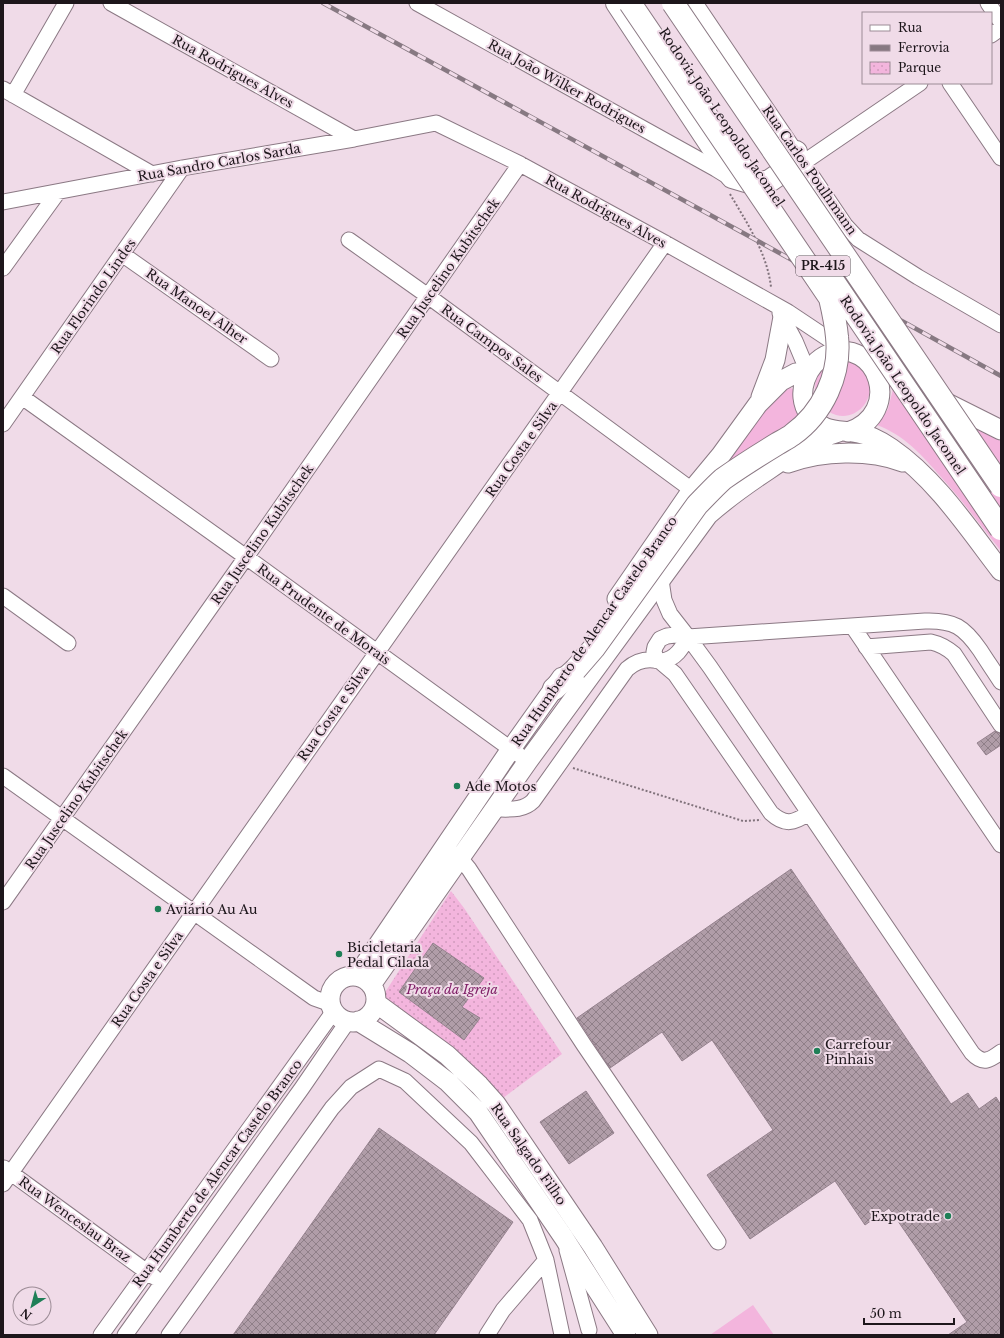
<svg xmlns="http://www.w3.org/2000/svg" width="1004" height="1338" font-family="'Libre Baskerville',serif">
  <defs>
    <pattern id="park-dots" width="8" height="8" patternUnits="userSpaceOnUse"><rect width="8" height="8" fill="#f3b5dd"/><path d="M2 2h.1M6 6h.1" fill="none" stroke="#d09bbd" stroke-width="1.8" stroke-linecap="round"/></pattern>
    <pattern id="building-cross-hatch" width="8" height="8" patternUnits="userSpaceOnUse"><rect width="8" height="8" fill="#b09da8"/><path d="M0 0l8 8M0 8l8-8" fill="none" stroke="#8f7f88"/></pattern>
  </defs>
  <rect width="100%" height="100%" fill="#f0dbe8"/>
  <path fill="#f3b5dd" d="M847 361C851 362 858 364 861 367 882 386 864 422 836 415 834 414 830 413 828 411 824 407 818 398 816 393 813 385 818 370 826 366 832 363 841 362 847 361Z
    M784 385 793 389 794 405 800 420 711 483 766 406Z
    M893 389 1001 441V551C981 526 962 500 941 477 922 455 904 435 877 425L888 409Z
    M753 1305 774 1335H710Z"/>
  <path fill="url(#park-dots)" d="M451 891 464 908 562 1054 503 1098 380 1000Z"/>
  <path fill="url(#building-cross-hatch)" stroke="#95828e" d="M995 731 1001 734V745L986 755 977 743Z
    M791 869 951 1104 968 1093 979 1109 996 1097 1001 1105V1335H948L967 1322 889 1208 865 1225 835 1181 750 1239 707 1175 773 1130 712 1040 682 1061 662 1032 610 1068 577 1018Z
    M433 943 484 978 462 1007 480 1018 464 1040 399 992Z
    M586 1091 614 1133 569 1164 540 1122Z
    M379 1128 513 1222 434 1335H233Z"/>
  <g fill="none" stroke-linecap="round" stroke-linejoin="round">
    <defs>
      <path id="minor" d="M111 3 354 139
        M417 3 716 169 729 177
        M695 3 845 225 858 239 918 277 1001 325
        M988 3 1001 22
        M991 35 1001 28
        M950 83 1001 158
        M3 89 152 174
        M13 95 66 3
        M791 171 920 83
        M3 202 182 168 354 139 436 123 520 164 665 243 788 312 842 348
        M349 240 428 296 692 490
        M122 254 271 359
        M3 268 58 192
        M780 313 795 341 808 372
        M22 397 246 557 519 755
        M3 424 182 168
        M661 580 664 600 670 614 688 637 710 667 972 1053C983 1065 990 1060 1001 1052
        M3 596 68 643
        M853 627 1001 845
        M866 647 931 642C940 644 947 648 954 654L1001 725
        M3 776 314 998 331 1004
        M495 809C509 809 523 811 533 801L627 669C634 663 642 659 653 660 656 660 659 662 662 661 676 659 682 648 688 637
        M809 813C794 823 785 826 771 813L675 674 656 658 654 652 655 647 660 639 667 636 675 635 688 637 925 621C954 620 964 627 980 650 987 661 994 671 1001 682
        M451 852 460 858 469 869 584 1045 718 1242
        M3 902 246 557 520 164
        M4 1168 154 1277
        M3 1184 665 243
        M567 1250 589 1330
        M546 1260 562 1335
        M101 1335 334 1011
        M125 1335 302 1088 348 1021
        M169 1335 332 1108 351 1087 379 1069 405 1081 471 1143 530 1220 546 1260 503 1310 487 1335"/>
      <path id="major" d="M897 378 1001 430
        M761 397 775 360 783 317
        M848 432C905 413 877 336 829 354 806 363 795 394 809 414 824 434 837 429 858 433 870 435 881 441 891 448 936 479 968 528 1001 571
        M788 463C823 451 867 449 903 462
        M617 599 692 490 721 455 758 404 781 381 796 373 808 372
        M357 976 511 749 562 677
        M330 999a23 23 0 1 1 46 0a23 23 0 1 1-46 0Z
        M371 985 528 761 708 515C727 498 747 484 768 470 791 454 812 440 839 432
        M376 1003 447 1055 479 1085 496 1104 593 1247 648 1335
        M358 1021 410 1053 448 1082 478 1112 564 1238 626 1335"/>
      <path id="highway" d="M617 3 732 177 749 182H768L794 164 797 159 796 152
        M554 689 575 670"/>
    </defs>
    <use href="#minor" stroke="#8b7984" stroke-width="17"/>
    <use href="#major" stroke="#8b7984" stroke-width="21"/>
    <use href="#highway" stroke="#8b7984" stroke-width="24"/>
    <path stroke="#80727b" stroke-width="2" stroke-dasharray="2 2" stroke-linecap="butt" d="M730 194C747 223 767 253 771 287
      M573 768 743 821 761 820"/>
    <use href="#minor" stroke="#fff" stroke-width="15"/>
    <use href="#major" stroke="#fff" stroke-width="19"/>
    <use href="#highway" stroke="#fff" stroke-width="22"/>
    <defs>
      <path id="rail" d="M323 3 756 240 1001 376"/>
    </defs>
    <use href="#rail" stroke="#877982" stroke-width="4.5"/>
    <use href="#rail" stroke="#f0dbe8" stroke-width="3" stroke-dasharray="9" stroke-linecap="butt"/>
    <defs>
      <path id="highway-bridge" d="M673 3 1001 486
        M829 275 1001 529
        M575 670 594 648 697 505C706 496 714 487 723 479 740 467 759 455 777 444 782 441 788 438 792 435 823 413 841 374 837 337 836 324 833 311 830 298L630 3"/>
    </defs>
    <use href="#highway-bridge" stroke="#8b7984" stroke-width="24" stroke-linecap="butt"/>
    <use href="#highway-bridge" stroke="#fff" stroke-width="22"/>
  </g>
  <g fill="#1f7f57" stroke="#f0dbe8" stroke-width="1.5">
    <circle cx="457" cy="786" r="4"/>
    <circle cx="158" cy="909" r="4"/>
    <circle cx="339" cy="954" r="4"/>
    <circle cx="817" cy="1051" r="4"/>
    <circle cx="948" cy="1216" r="4"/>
  </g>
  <g text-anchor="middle" stroke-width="4" stroke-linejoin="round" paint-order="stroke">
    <rect fill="#f0dbe8" stroke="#5c5158" stroke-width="1" x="796" y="256" width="54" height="20" rx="3"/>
    <g font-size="12" font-weight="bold" fill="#1d161b">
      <text x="823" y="270">PR-415</text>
    </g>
    <g font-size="13" fill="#1d161b" stroke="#f0dbe8">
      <text transform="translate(233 71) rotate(29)" y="5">Rua Rodrigues Alves</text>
      <text transform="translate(567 86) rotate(29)" y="5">Rua João Wilker Rodrigues</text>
      <text transform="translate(722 117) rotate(56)" y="5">Rodovia João Leopoldo Jacomel</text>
      <text transform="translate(219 162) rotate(-10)" y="5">Rua Sandro Carlos Sarda</text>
      <text transform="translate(810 170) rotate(55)" y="5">Rua Carlos Poulhmann</text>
      <text transform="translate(606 211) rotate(29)" y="5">Rua Rodrigues Alves</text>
      <text transform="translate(448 268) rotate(-55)" y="5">Rua Juscelino Kubitschek</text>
      <text transform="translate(93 296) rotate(-55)" y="5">Rua Florindo Lindes</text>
      <text transform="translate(197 306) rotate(35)" y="5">Rua Manoel Alher</text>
      <text transform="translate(492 343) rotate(36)" y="5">Rua Campos Sales</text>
      <text transform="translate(903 385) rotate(56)" y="5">Rodovia João Leopoldo Jacomel</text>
      <text transform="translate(521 449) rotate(-55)" y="5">Rua Costa e Silva</text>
      <text transform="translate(262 534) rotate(-55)" y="5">Rua Juscelino Kubitschek</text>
      <text transform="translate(324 614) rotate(36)" y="5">Rua Prudente de Morais</text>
      <text transform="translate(594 631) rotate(-55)" y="5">Rua Humberto de Alencar Castelo Branco</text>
      <text transform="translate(333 713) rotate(-55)" y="5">Rua Costa e Silva</text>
      <text transform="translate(76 799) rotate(-55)" y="5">Rua Juscelino Kubitschek</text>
      <text transform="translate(147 979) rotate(-55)" y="5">Rua Costa e Silva</text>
      <text transform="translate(529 1154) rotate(55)" y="5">Rua Salgado Filho</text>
      <text transform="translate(217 1173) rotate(-54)" y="5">Rua Humberto de Alencar Castelo Branco</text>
      <text transform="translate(75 1219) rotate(36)" y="5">Rua Wenceslau Braz</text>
    </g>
    <g font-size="13" fill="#1d161b" stroke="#f0dbe8" text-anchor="start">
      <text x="465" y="791">Ade Motos</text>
      <text x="166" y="914">Aviário Au Au</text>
      <text x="347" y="952">Bicicletaria<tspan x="347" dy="15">Pedal Cilada</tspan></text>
      <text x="825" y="1049">Carrefour<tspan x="825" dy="15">Pinhais</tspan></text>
      <text x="940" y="1221" text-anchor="end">Expotrade</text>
    </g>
    <g font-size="13" font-style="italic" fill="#812168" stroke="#f0dbe8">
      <text x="452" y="994">Praça da Igreja</text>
    </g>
  </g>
  <rect width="1004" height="1338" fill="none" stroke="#1d161b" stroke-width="8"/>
  <rect x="862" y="12" width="130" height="72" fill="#f0dbe8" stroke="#9c8c96"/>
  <rect x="870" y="25" width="20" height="6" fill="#ffffff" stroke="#9c8c96"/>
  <text x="898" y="32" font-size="12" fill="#1d161b">Rua</text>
  <rect x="870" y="45" width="20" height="6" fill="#877982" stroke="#9c8c96"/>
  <text x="898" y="52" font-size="12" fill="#1d161b">Ferrovia</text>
  <rect x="870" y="62" width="20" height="12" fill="url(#park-dots)" stroke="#9c8c96"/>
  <text x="898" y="72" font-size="12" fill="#1d161b">Parque</text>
  <g transform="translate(32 1306) rotate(216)"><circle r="19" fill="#f0dbe8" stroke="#9c8c96"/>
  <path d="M0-3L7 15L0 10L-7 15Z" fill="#1f7f57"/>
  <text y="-6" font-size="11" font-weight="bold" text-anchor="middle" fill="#1d161b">N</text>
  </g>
  <path d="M864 1318v6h90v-6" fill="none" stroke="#1d161b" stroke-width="2"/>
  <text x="870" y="1318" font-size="12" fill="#1d161b" stroke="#f0dbe8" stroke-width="3" paint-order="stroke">50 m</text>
</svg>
